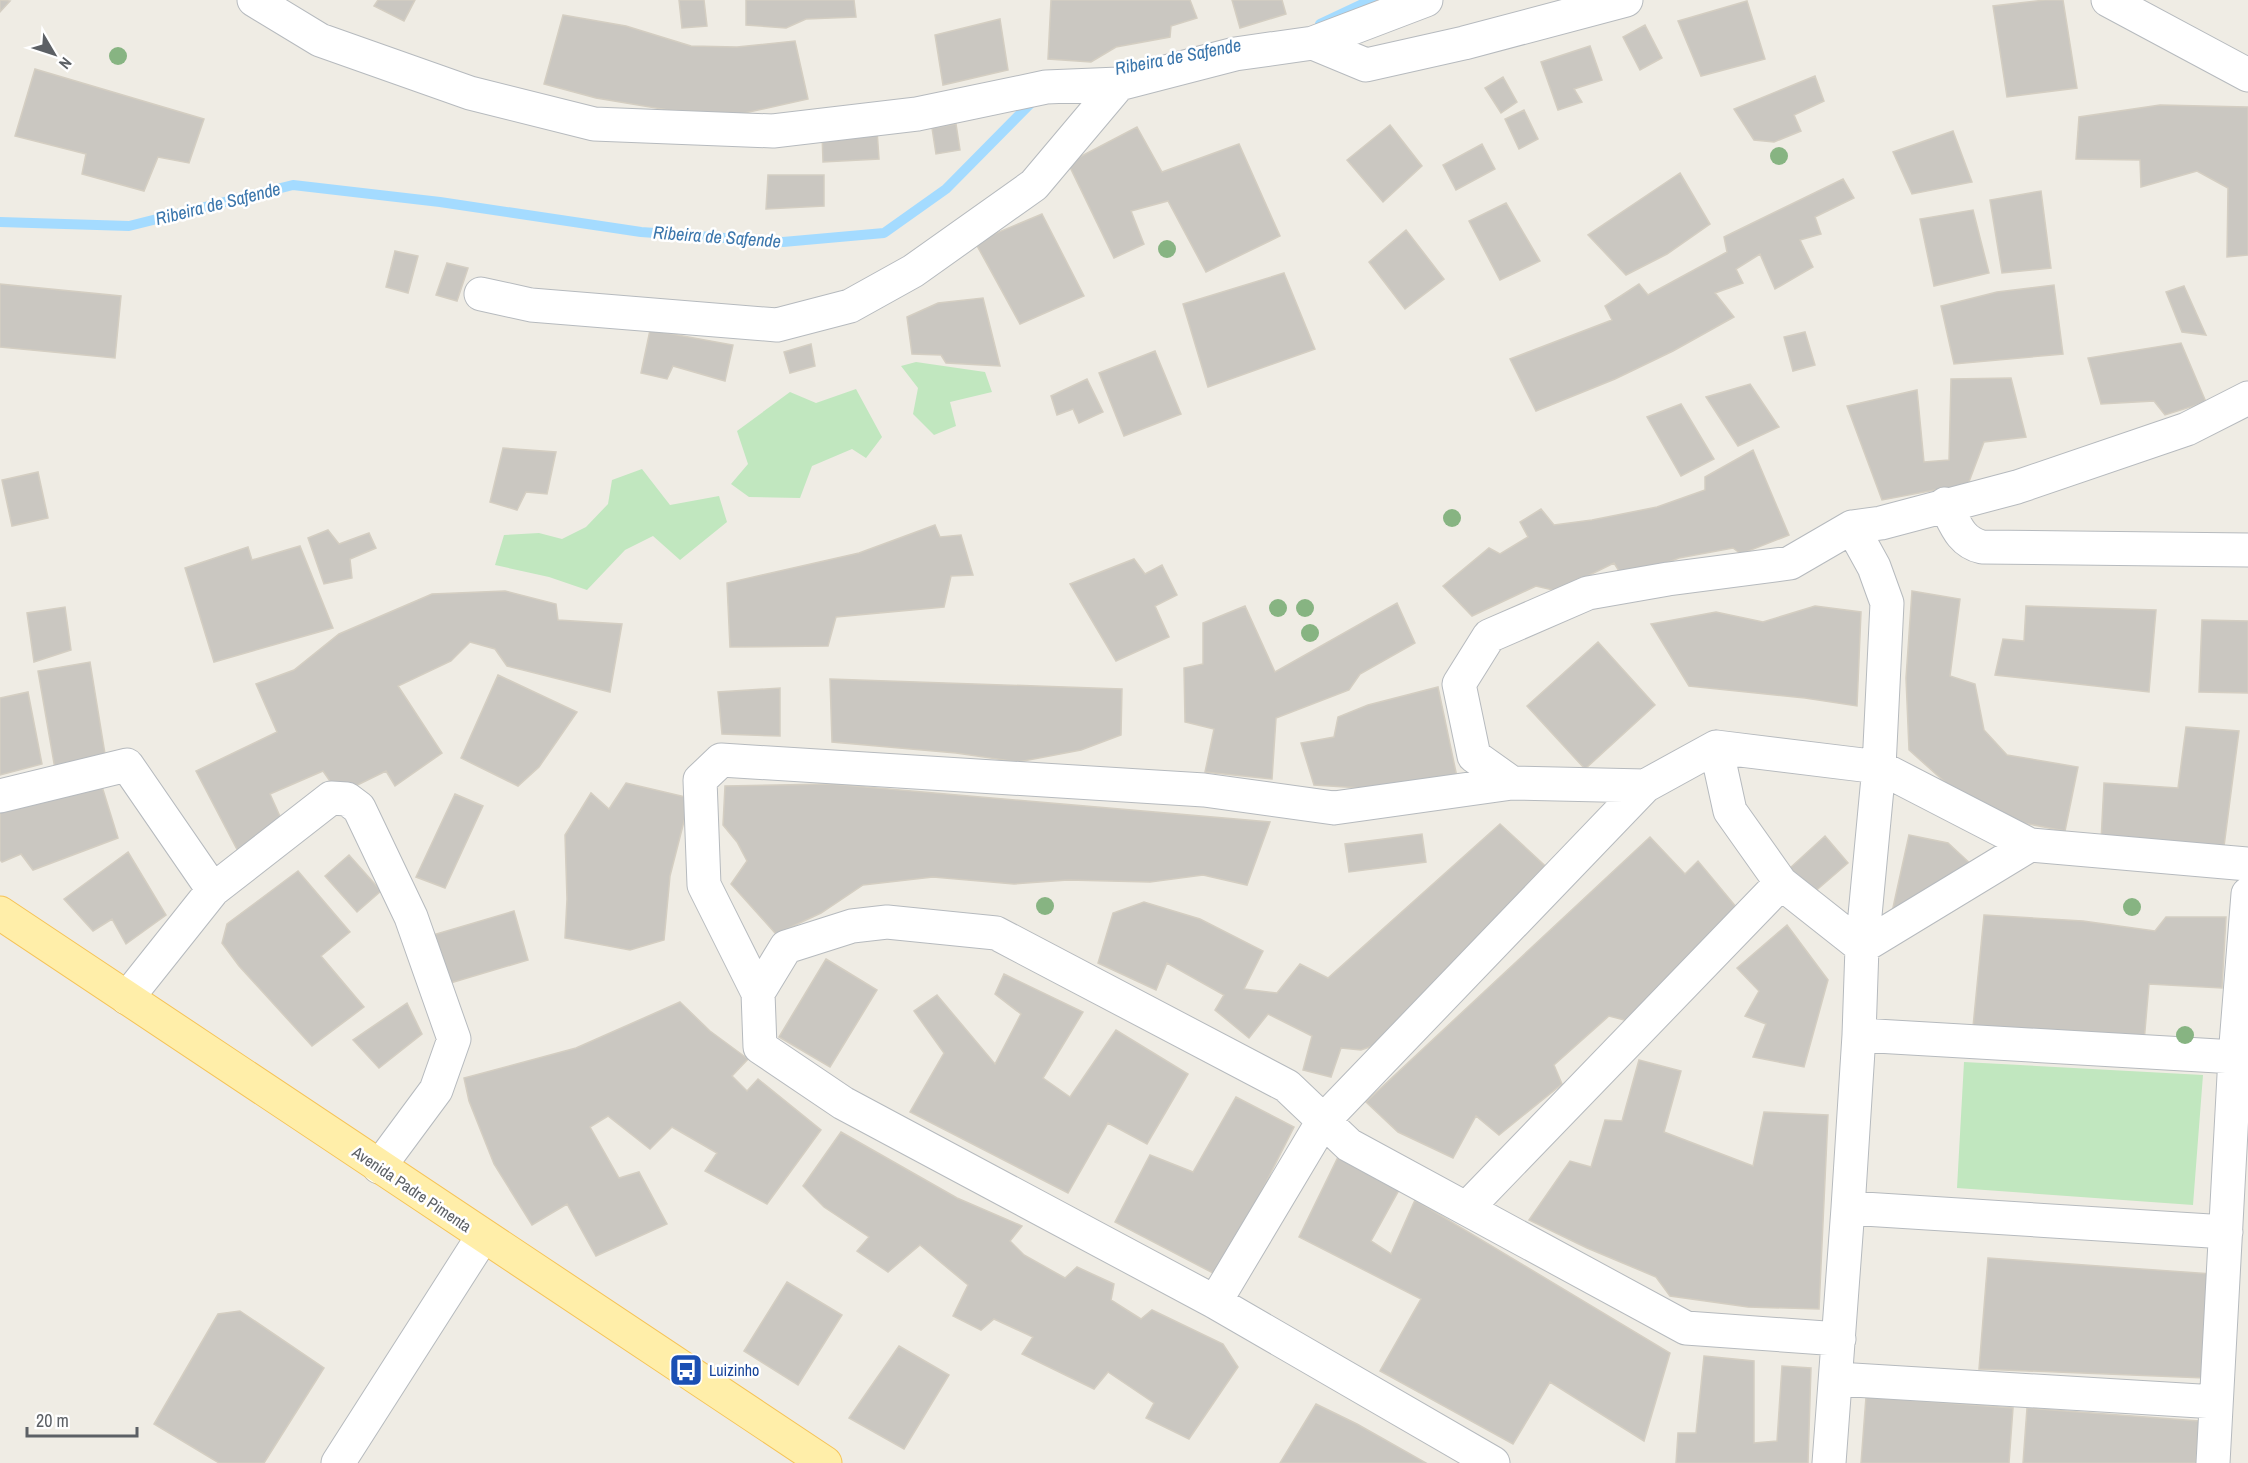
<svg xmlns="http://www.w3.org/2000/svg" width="2248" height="1463" font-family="'Archivo Narrow',sans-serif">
  <rect width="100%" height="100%" fill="#efece4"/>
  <path fill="#c1e7bf" d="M916 362 985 372 992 392 950 402 956 426 934 435 913 414 918 388 901 366Z
    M856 389 882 437 866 458 852 449 812 466 800 498 749 497 731 484 748 464 737 431 790 392 816 403Z
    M642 469 670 505 719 496 727 522 680 560 653 536 625 550 587 590 549 577 495 565 504 535 539 533 562 539 586 527 608 504 612 480Z
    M1964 1062 2203 1075 2193 1205 1957 1188Z"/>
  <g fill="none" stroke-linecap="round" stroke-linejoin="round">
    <path stroke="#a4dbff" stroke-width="10" d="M1320 24 1371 0
      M0 222 129 226 293 185 440 202 641 232 783 242 884 233 946 189 1035 99"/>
  </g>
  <path fill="#cac7c1" stroke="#d4cec2" stroke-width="1.5" d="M0 0 10 1 0 12Z
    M378 0H415L404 21 374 6Z
    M679 0H704L707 26 682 28Z
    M746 0H854L856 17 806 19 786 28 746 25Z
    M1051 0H1190L1197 18 1171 26 1170 37 1116 47 1091 62 1048 59Z
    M1232 0H1282L1286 14 1240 28Z
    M2045 0H2063L2077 88 2007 97 1993 6Z
    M1747 1 1765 59 1701 76 1678 21Z
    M563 15 626 26 691 46 737 47 795 41 808 99 740 114 668 110 596 98 544 84Z
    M1000 19 1008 70 943 85 935 35Z
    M1645 25 1662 58 1640 70 1623 37Z
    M1590 46 1602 80 1574 89 1582 102 1558 110 1541 62Z
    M35 69 204 119 189 163 158 157 144 191 82 174 86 154 15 136Z
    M1815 76 1824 101 1794 115 1801 131 1774 142 1754 140 1734 109Z
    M1503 77 1517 102 1501 113 1485 88Z
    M2160 105 2248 107V255L2227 257 2228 188 2197 171 2141 187 2140 160 2076 159 2079 117Z
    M1524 110 1538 139 1519 149 1505 119Z
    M956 124 960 150 936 154 932 128Z
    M1390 125 1422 166 1383 202 1347 160Z
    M1137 127 1162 172 1239 144 1280 236 1206 272 1168 201 1131 211 1144 244 1114 258 1068 163Z
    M877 130 879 159 823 162 822 133Z
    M1953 131 1972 182 1912 194 1893 152Z
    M1482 144 1495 169 1456 190 1443 165Z
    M1680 173 1710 224 1667 254 1626 275 1588 235Z
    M768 175H824V206L766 209Z
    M1843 179 1854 198 1815 217 1821 234 1800 240 1813 267 1775 289 1760 254 1736 269 1743 283 1715 293 1734 317 1673 351 1615 379 1536 411 1510 359 1612 320 1605 306 1639 284 1648 295 1727 252 1724 237Z
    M2041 191 2051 268 2002 273 1990 200Z
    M1506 203 1540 261 1500 280 1469 221Z
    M1973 210 1989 273 1934 286 1920 219Z
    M1042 214 1084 296 1020 324 975 242Z
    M1406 230 1444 279 1405 309 1369 262Z
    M395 251 418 256 408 293 386 287Z
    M447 263 468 268 457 301 436 295Z
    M1284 273 1315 349 1208 387 1183 304Z
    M0 284 121 296 115 358 0 347Z
    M2054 285 2063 354 1954 364 1941 306 1997 292Z
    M2184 286 2206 335 2182 332 2166 292Z
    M983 298 1000 366 946 363 941 355 912 354 907 317 938 303Z
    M650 330 733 345 725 381 673 366 667 379 641 373Z
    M1805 332 1815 365 1793 371 1784 337Z
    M2181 343 2206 402 2165 415 2154 401 2101 404 2088 358Z
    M811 344 815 366 790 373 784 352Z
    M1155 351 1181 414 1124 436 1099 373Z
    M2011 378 2026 437 1984 442 1967 487 1935 490 1882 500 1847 406 1917 390 1924 462 1949 460 1951 379Z
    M1087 379 1103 412 1079 423 1073 409 1057 415 1051 396Z
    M1750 384 1779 427 1738 446 1706 397Z
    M1681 404 1714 459 1681 476 1647 417Z
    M503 448 556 452 547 494 526 492 517 510 490 502Z
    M1753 450 1789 535 1741 554 1733 548 1679 558 1624 579 1614 563 1557 591 1536 586 1472 616 1443 586 1489 548 1500 554 1528 537 1520 522 1541 509 1554 525 1592 520 1657 507 1705 490V477Z
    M38 472 48 518 12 526 2 480Z
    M935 525 940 537 961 535 973 575 951 576 944 607 836 617 828 646 730 647 727 583 859 553Z
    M328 530 339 544 369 533 376 548 350 559 352 578 324 584 308 538Z
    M300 546 333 628 214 662 185 568 248 547 252 560Z
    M1134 559 1145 574 1162 565 1177 595 1155 606 1169 637 1116 661 1070 584Z
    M505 591 556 604 558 620 622 624 610 692 507 666 495 649 470 642 451 661 398 686 442 753 395 786 386 771 339 794 323 771 270 794 287 832 240 855 196 771 277 732 256 684 294 670 339 634 432 594Z
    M1912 591 1960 599 1950 676 1975 684 1984 730 2007 755 2078 767 2065 831 1982 815 1909 750 1906 678Z
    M1397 603 1415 643 1360 674 1349 690 1276 718 1272 779 1205 772 1214 729 1185 722 1184 668 1203 664V623L1245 606 1275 672Z
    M1815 606 1861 612 1857 706 1805 698 1689 686 1651 624 1716 612 1763 622Z
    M2026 606 2156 610 2149 692 1995 675 2003 639 2024 641Z
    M65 607 71 650 34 662 27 613Z
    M2202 620 2248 621V693L2199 692Z
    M1598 642 1655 705 1585 769 1527 706Z
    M90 662 106 760 55 769 38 671Z
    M498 675 577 712 539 767 518 786 461 758Z
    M830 679 1122 689 1121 735 1081 750 1018 762 956 753 832 742Z
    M1438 687 1457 777 1377 789 1314 785 1301 743 1334 737 1338 717 1368 705Z
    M780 688V736L722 734 718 692Z
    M28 692 42 764 0 775V698Z
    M2186 727 2239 731 2223 854 2101 841 2104 783 2178 788Z
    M100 780 118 838 33 870 21 854 2 862 0 860V809Z
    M626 783 690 798 670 876 664 940 630 950 565 938 567 899 565 835 591 793 609 809Z
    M831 784 1270 822 1247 885 1203 875 1150 882 1068 880 1014 884 933 877 863 885 821 913 776 934 731 884 747 861 737 842 723 825 725 786Z
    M455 794 483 806 445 888 416 877Z
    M1500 824 1554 874 1378 1044 1361 1050 1341 1048 1331 1077 1303 1070 1312 1036 1268 1014 1249 1038 1215 1010 1224 995 1167 963 1156 990 1098 963 1113 913 1144 902 1200 919 1263 951 1244 989 1277 993 1300 964 1328 978Z
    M1422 834 1426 862 1349 872 1345 844Z
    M1909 835 1948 843 1974 867 1892 912Z
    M1825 836 1848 863 1812 894 1790 868Z
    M1650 837 1685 874 1698 861 1737 908 1628 1021 1609 1016 1554 1065 1562 1084 1499 1135 1476 1116 1453 1158 1398 1132 1366 1102Z
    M128 852 166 915 126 944 112 919 93 931 64 899Z
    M349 855 381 891 357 912 325 876Z
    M298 871 350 932 321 956 364 1007 312 1046 239 966 222 943 227 924Z
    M514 911 528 960 447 984 433 935Z
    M1984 915 2083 921 2155 931 2166 917H2226L2222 988 2149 984 2144 1042 1972 1037Z
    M1787 925 1828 980 1804 1067 1753 1057 1766 1024 1745 1016 1759 991 1737 968Z
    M826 959 877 990 830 1067 779 1037Z
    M1004 974 1083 1012 1043 1078 1070 1097 1116 1030 1188 1074 1147 1144 1108 1123 1068 1193 910 1112 944 1053 914 1011 937 995 995 1064 1021 1014 995 994Z
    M680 1002 710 1031 748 1059 732 1076 747 1091 758 1079 821 1130 767 1204 705 1171 717 1153 672 1127 650 1149 608 1116 590 1127 619 1178 639 1172 667 1224 596 1256 567 1204 532 1225 494 1164 469 1101 464 1078 576 1048Z
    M407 1003 422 1034 379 1068 353 1040Z
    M1639 1060 1681 1071 1664 1132 1753 1166 1764 1112 1828 1115 1819 1309 1748 1307 1670 1296 1656 1277 1587 1248 1529 1220 1570 1161 1591 1167 1605 1120 1622 1121Z
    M1236 1097 1294 1127 1256 1202 1213 1273 1115 1222 1150 1155 1193 1172Z
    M841 1132 957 1198 1022 1226 1010 1241 1024 1255 1065 1278 1077 1267 1114 1284 1111 1300 1141 1319 1152 1310 1223 1344 1238 1367 1189 1439 1146 1418 1154 1403 1108 1372 1094 1389 1022 1354 1033 1337 994 1319 981 1330 953 1316 968 1285 920 1245 888 1272 857 1251 869 1237 824 1207 803 1186Z
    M1338 1157 1399 1190 1371 1241 1391 1254 1415 1200 1670 1353 1644 1441 1550 1382 1513 1444 1380 1371 1421 1299 1299 1237Z
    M1988 1258 2212 1274 2205 1378 1979 1369Z
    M787 1282 842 1315 798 1385 744 1351Z
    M240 1311 324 1368 264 1463H219L154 1424 218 1314Z
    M899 1346 949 1375 904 1449 849 1418Z
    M1704 1356 1754 1361V1443L1777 1441 1782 1366 1811 1368 1808 1463H1676L1678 1433H1696Z
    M1866 1397 2013 1408 2009 1463H1861Z
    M1316 1404 1357 1424 1426 1463H1280Z
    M2027 1408 2199 1421 2196 1463H2023Z"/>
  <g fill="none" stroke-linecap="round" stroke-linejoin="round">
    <defs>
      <path id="minor" d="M254 0 320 40 470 93 594 124 773 131 917 114 1046 87 1119 84 1235 54 1313 43 1366 65 1464 43 1626 0
        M2108 0 2248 75
        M1313 43 1426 0
        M481 294 531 305 777 325 850 306 913 271 1034 185 1119 84
        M1945 504C1955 523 1960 542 1982 547L2248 550
        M1716 747 1730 811 1781 883 1862 947 2030 845 2248 864
        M1645 786 1512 783 1474 756 1459 684 1489 636 1588 593 1668 579 1790 563 1852 527 1881 523 2017 487 2187 429 2248 398
        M0 796 127 765 213 890
        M758 993 786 947 852 926 887 922 996 933 1287 1086 1349 1145 1686 1328 1839 1339
        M127 998 213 890 331 798 347 799 359 808 411 917 454 1039 436 1090 379 1167
        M1859 1035 2235 1057
        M1467 1208 1781 883
        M1848 1208 2226 1232
        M1215 1302 1323 1121 1645 786 1716 747 1879 767 2030 845
        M1837 1379 2216 1402
        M338 1463 483 1236
        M1493 1463 1215 1302 843 1103 760 1047 758 993 704 885 700 780 721 760 1204 790 1334 808 1512 783
        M1829 1463 1848 1208 1859 1035 1862 947 1879 767 1887 603 1874 567 1852 527
        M2213 1463 2235 1057 2248 894"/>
      <path id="major" d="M0 913 825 1463"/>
    </defs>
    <use href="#minor" stroke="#b6babe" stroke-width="35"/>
    <use href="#major" stroke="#f6c356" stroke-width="35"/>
    <use href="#minor" stroke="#fff" stroke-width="33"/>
    <use href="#major" stroke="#ffeea9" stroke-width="33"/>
  </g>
  <g fill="#87b482">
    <circle cx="118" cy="56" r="9"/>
    <circle cx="1779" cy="156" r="9"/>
    <circle cx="1167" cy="249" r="9"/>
    <circle cx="1452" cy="518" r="9"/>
    <circle cx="1278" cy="608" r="9"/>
    <circle cx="1305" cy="608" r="9"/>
    <circle cx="1310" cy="633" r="9"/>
    <circle cx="1045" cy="906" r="9"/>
    <circle cx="2132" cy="907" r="9"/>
    <circle cx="2185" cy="1035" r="9"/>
  </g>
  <defs>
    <symbol id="bus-square" viewBox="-11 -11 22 22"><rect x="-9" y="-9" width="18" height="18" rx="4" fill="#1a4fb4" stroke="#fff"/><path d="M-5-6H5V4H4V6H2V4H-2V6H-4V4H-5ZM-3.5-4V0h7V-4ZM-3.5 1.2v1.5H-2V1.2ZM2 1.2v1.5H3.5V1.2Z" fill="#fff"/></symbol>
  </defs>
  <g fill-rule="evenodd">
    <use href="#bus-square" x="667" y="1351" width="38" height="38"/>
  </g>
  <g text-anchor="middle" stroke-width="5" stroke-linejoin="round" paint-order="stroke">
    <g font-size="16" fill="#5c6065" stroke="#fff">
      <text transform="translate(412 1189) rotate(34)" y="6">Avenida Padre Pimenta</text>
    </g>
    <g font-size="16" fill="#164399" stroke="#fff" text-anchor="start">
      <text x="709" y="1376">Luizinho</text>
    </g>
    <g font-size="18" font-style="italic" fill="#3b76ac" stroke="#fff">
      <text transform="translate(1178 57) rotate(-11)" y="6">Ribeira de Safende</text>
      <text transform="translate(218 204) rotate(-14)" y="6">Ribeira de Safende</text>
      <text transform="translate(717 237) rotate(4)" y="6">Ribeira de Safende</text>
    </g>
  </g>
  <g transform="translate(54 54) rotate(129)" stroke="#ffffff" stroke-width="4.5" paint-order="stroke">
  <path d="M0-4.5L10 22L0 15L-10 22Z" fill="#5c6065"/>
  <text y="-9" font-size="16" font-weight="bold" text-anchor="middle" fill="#5c6065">N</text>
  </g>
  <path d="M27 1427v9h110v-9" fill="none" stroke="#5c6065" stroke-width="3"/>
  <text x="36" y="1427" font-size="18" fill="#5c6065" stroke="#ffffff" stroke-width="4.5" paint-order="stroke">20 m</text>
</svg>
